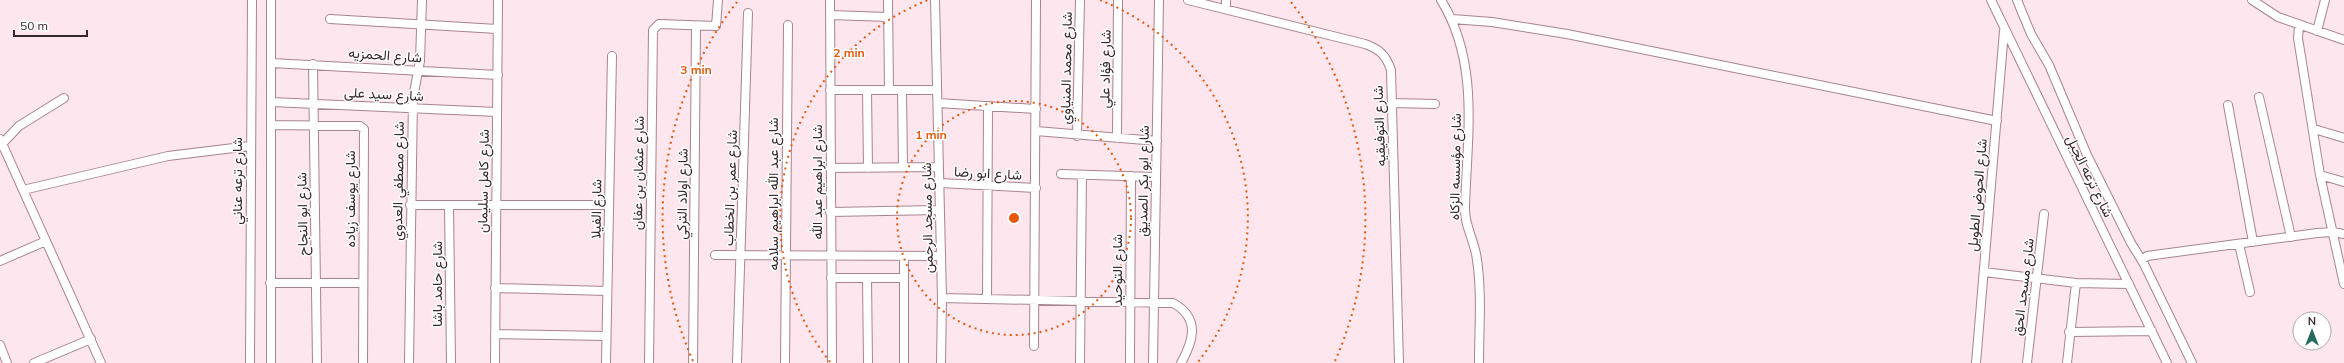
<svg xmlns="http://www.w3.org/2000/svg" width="2344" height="363" font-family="Mulish,Vazirmatn,sans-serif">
  <rect width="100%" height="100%" fill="#fee6ee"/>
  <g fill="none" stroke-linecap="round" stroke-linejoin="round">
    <defs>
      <path id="street" d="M830 0 832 363
        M888 0 889 90
        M935 0 942 298 941 363
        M1188 0 1365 44C1379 49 1386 55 1391 70L1399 363
        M1226 0V9
        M1441 0C1480 63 1467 136 1465 207 1464 226 1475 241 1477 260 1482 293 1479 329 1479 363
        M1991 0 2167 363
        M2017 0 2031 34 2049 65 2087 155 2131 243 2144 264 2192 363
        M2252 0 2278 17 2344 40
        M830 15 888 17
        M330 19 497 29
        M1452 19 1492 22 1567 34 1997 121
        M2299 26 2298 38 2320 175 2344 284
        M2317 31 2325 0
        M271 63 498 75
        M313 64 317 363
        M830 90H937
        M867 90 868 168
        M902 90 903 167
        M2259 97 2291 237
        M271 102 497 112
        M938 103 1036 109
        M1392 103 1435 104
        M2228 105 2253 242
        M271 125 360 126 364 129 363 363
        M2314 129 2344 138
        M1036 131 1157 141
        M1077 136 1080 0
        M1117 138 1118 0
        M0 139 101 363
        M0 146 19 126 64 98
        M830 168 939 167
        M1061 174 1156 177
        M2320 175 2344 182
        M940 183 1036 188
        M23 190 168 156 250 146
        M410 205H609
        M449 205 451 363
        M830 212 940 210
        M2239 244 2250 292
        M715 255 941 256
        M904 256V363
        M2142 260 2147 256 2317 233 2333 232 2344 234
        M0 261 46 241
        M1984 272 2076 283 2129 284
        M831 278H904
        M867 278 868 363
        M270 283H363
        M495 288 607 291
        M942 298 1173 303C1200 318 1194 340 1181 363
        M987 299 988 106
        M2069 332 2152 331
        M495 334 606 336
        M0 345 7 363
        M1034 346 1036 0
        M34 363 91 339
        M250 363 252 0
        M271 363V0
        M409 363 413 98 420 61 422 0
        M495 363 498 0
        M606 363 612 56
        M649 363 653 30 659 24 716 26 718 0
        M693 363 696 26
        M737 363 748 13
        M785 363 788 25
        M1080 363 1082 175
        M1130 363 1131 176
        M1153 363 1159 0
        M1976 363 2004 31
        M2027 363 2044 214
        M2067 363 2076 283"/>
    </defs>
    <use href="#street" stroke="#a78490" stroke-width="10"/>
    <use href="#street" stroke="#fff" stroke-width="8"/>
  </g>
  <g fill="none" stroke="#e8590c" stroke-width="2" stroke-dasharray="2 4">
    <circle cx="1014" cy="218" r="117"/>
    <path d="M830 362A234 234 0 0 1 928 0M1100 0A234 234 0 0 1 1198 362"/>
    <path d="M693 361A351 351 0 0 1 737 2M1291 2A351 351 0 0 1 1335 361"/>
  </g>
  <g text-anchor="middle" stroke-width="3" stroke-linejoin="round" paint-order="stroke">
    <g font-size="14" fill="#36272c" stroke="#fff">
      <text transform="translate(385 55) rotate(4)" y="5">شارع الحمزيه</text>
      <text transform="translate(1066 68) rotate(-89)" y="5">شارع محمد المنياوي</text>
      <text transform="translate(1105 69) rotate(-89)" y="5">شارع فؤاد علي</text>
      <text transform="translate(384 94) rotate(3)" y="5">شارع سيد على</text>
      <text transform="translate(1379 126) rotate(-92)" y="5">شارع التوفيقيه</text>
      <text transform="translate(1455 167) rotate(-89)" y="5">شارع مؤسسه الزكاه</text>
      <text transform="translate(638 173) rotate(-89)" y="5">شارع عثمان بن عفان</text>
      <text transform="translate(988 173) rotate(3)" y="5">شارع ابو رضا</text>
      <text transform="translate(2090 176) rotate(64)" y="5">شارع ترعه الجبل</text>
      <text transform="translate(237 181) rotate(-90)" y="5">شارع ترعه عناني</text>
      <text transform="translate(398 181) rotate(-89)" y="5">شارع مصطفي العدوي</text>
      <text transform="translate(483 181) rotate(-89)" y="5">شارع كامل سليمان</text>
      <text transform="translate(1143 181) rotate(-89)" y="5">شارع ابو بكر الصديق</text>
      <text transform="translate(817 182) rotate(-90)" y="5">شارع ابراهيم عبد الله</text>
      <text transform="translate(730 188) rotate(-88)" y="5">شارع عمر بن الخطاب</text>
      <text transform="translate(682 194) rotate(-89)" y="5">شارع اولاد التركي</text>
      <text transform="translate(773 194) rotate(-90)" y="5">شارع عبد الله ابراهيم سلامه</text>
      <text transform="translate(1977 195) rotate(-85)" y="5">شارع الحوض الطويل</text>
      <text transform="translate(350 199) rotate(-90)" y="5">شارع يوسف زياده</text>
      <text transform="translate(596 209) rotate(-89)" y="5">شارع الفيلا</text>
      <text transform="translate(302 214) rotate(-91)" y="5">شارع ابو النجاح</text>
      <text transform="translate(927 218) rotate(-91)" y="5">شارع مسجد الرحمن</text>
      <text transform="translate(1117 270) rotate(-90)" y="5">شارع التوحيد</text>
      <text transform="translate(437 284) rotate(-90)" y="5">شارع حامد باشا</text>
      <text transform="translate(2023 287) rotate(-83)" y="5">شارع مسجد الحق</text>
    </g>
  </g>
  <circle cx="1014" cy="218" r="6" fill="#e8590c" stroke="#fff" stroke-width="2"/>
  <g font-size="12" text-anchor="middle" font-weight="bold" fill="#e8590c" stroke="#fff" stroke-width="3" stroke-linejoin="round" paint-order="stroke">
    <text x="849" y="57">2 min</text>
    <text x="696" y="74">3 min</text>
    <text x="931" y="139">1 min</text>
  </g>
  <g transform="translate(2312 331)"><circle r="19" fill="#ffffff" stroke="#afa9ab"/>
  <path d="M0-3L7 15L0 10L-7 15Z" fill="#286b5d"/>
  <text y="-6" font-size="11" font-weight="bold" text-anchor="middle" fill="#36272c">N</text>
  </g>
  <path d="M14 30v6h73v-6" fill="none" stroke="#36272c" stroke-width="2"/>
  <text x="20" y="30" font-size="12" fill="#36272c" stroke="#ffffff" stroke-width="3" paint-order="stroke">50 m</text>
</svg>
